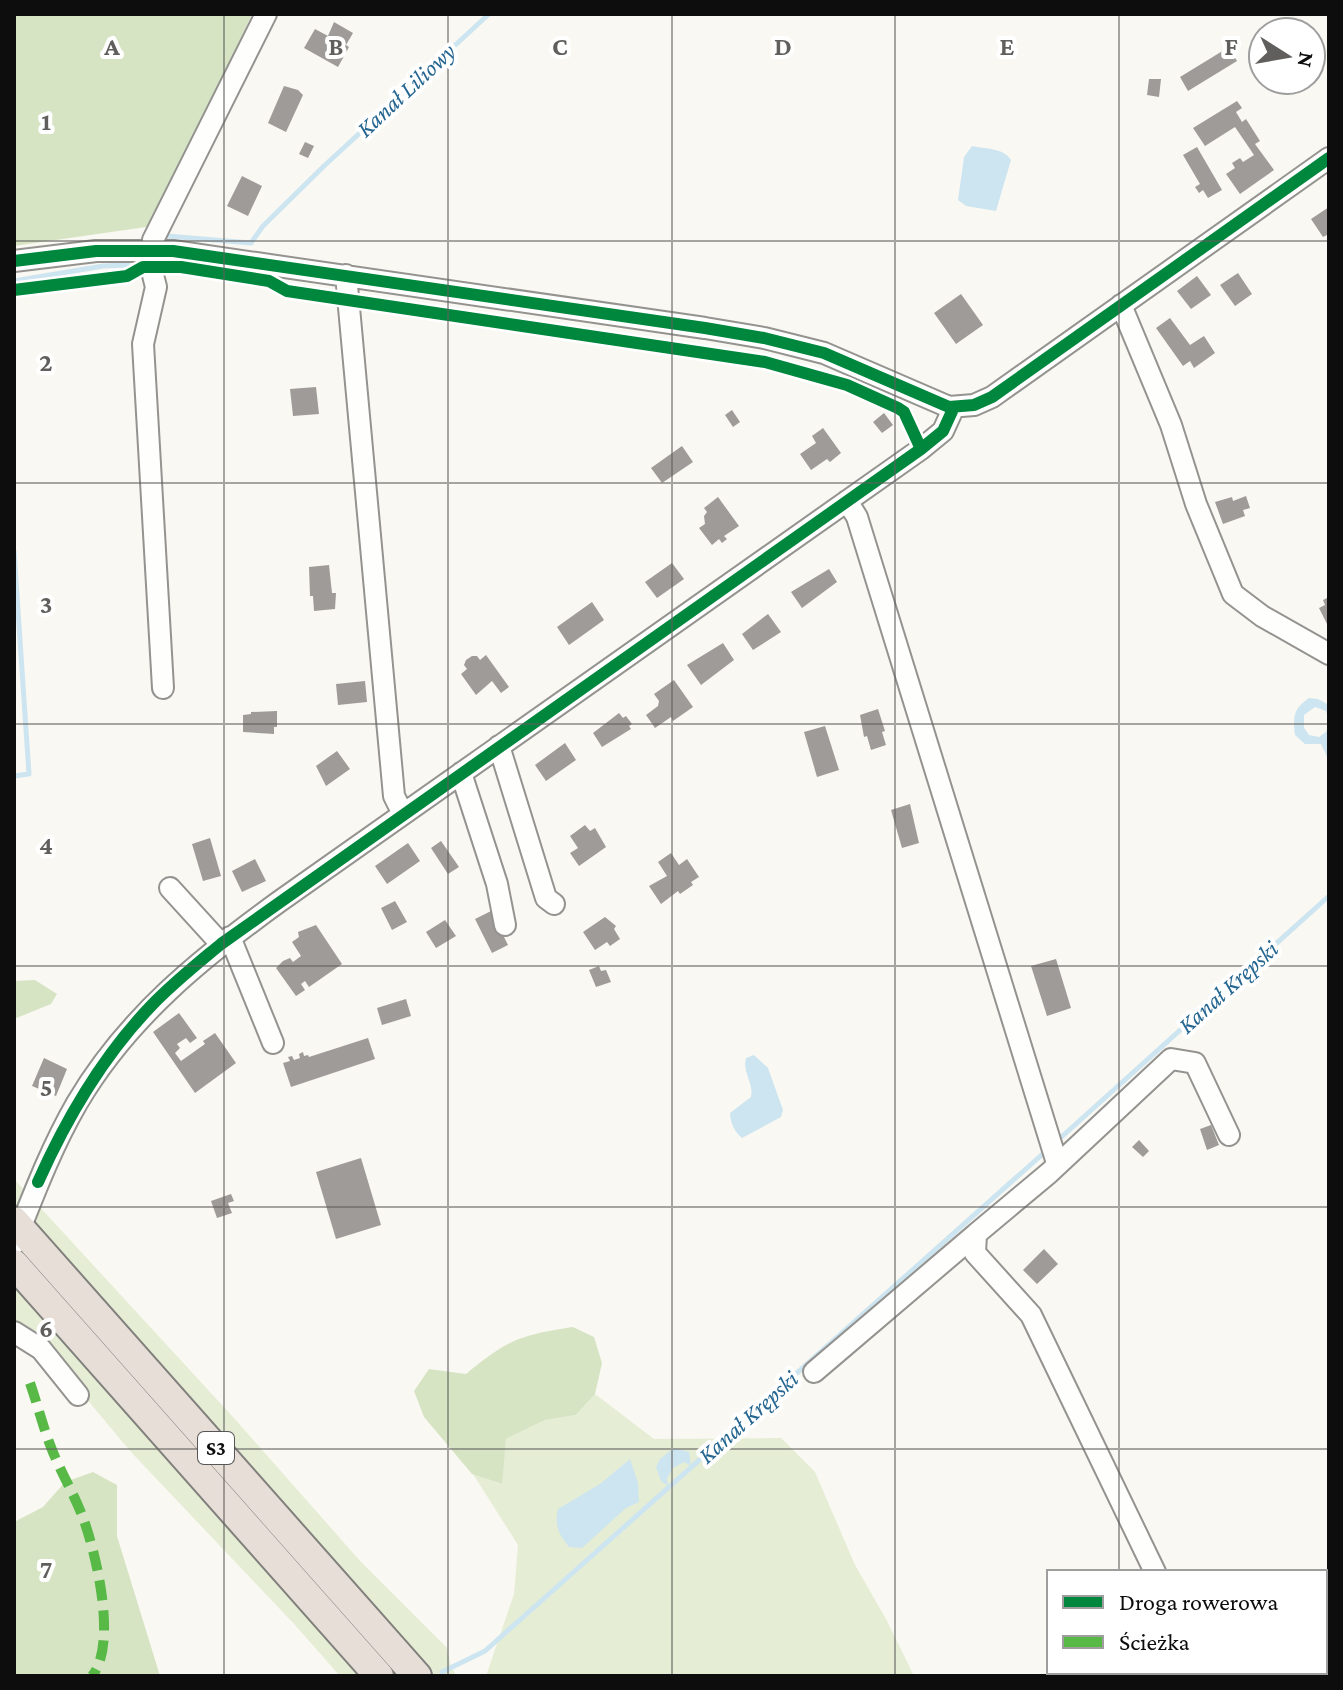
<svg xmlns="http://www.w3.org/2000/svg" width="1343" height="1690" font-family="'Crimson Pro',serif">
  <rect width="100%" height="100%" fill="#faf8f2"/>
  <path fill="#e5edd5" d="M14 1179 233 1417 361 1562 447 1648 450 1664 456 1676H340L295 1625 131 1452 33 1335 14 1319Z
    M595 1394 654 1439 781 1438 815 1472 855 1565 886 1619 914 1676H486L514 1594 518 1545 473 1474 501 1484 506 1439 545 1420 576 1415Z"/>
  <path fill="#d6e4c4" d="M14 14H252L153 226 14 246Z
    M35 980 57 994 51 1004 14 1019V981Z
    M573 1327 594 1337 602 1363 595 1394 576 1415 545 1420 506 1439 502 1484 472 1474 424 1417 414 1391 429 1369 466 1374C507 1340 520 1335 573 1327Z
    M93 1472 117 1485V1536L160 1676H14V1522L43 1507 65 1482Z"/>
  <path fill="#cde5f0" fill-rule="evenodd" d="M972 146C986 149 1004 148 1011 160L996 211 966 206 958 200 964 157Z
    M1309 698 1318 699 1329 705V761L1321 744H1305L1295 735C1293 717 1293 709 1309 698ZM1315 707 1326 711 1329 722 1326 732 1319 737 1309 735 1304 728V715Z
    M754 1055 768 1068 783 1110 781 1117 742 1138C735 1133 730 1122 730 1113L751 1097C754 1083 742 1072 746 1058Z
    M674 1448 689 1452 691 1466 684 1462 673 1468 667 1478 668 1486 661 1481 656 1467 660 1459Z
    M630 1459 638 1483 639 1502 626 1508 582 1548 569 1547C559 1535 554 1525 558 1509L600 1484Z"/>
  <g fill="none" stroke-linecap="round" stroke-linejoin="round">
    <path stroke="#cde5f0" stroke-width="5" d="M163 239 167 236 251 243 263 226 324 166 489 14
      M14 281 103 266 128 265
      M14 551 29 774 14 776
      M1057 1141 1329 896
      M442 1672 485 1651 1046 1151"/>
  </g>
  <path fill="#9e9b98" d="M334 22 353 33 346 45 349 47 338 67 304 48 315 29 328 36Z
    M1229 47 1237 61 1188 91 1180 77Z
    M1149 79H1161L1159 97 1147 95Z
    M284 86 298 90 303 95 286 132 268 123Z
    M1237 101 1242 108 1236 112 1242 122 1246 119 1260 141 1255 144 1274 170 1240 194 1226 174 1235 168 1232 163 1240 158 1243 162 1254 155 1235 127 1205 146 1193 128Z
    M305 142 314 146 308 158 299 154Z
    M1197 147 1222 190 1208 198 1203 190 1199 193 1195 187 1200 184 1183 155Z
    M242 176 262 186 248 216 227 206Z
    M1329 207V234L1323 237 1311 219Z
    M1238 273 1252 294 1235 306 1220 285Z
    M1197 276 1211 295 1191 309 1177 291Z
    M961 294 983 325 956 344 934 313Z
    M1170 318 1190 345 1204 336 1215 353 1194 368 1190 361 1183 366 1156 328Z
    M316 387 319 414 293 416 290 389Z
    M732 410 740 422 733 427 725 415Z
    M884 413 893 425 882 433 873 422Z
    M823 428 841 453 830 462 827 459 811 470 800 454 816 443 812 436Z
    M682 446 693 462 662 483 651 468Z
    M1246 496 1250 508 1243 510 1245 516 1223 524 1215 502 1232 497 1233 501Z
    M718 497 739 526 724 536 727 539 722 543 719 539 712 545 699 528 705 524 704 516 707 512 704 508Z
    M672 563 684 579 657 598 645 582Z
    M329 565 332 593H336L335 609 314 611 313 596H310L309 567Z
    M829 569 837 582 802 608 791 592Z
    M1329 597V628L1319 608 1325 605 1323 600Z
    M592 602 604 620 569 645 557 627Z
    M768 614 781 632 753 650 742 634Z
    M723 643 734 660 701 685 687 665Z
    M486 655 509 687 501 693 492 681 476 695 461 674 467 669 464 665 466 660 472 656H477L480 660Z
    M674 680 693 707 673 721 671 717 655 728 646 715 658 706 659 701 654 694Z
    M365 681 367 702 338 705 336 684Z
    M878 709 885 731 882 732 886 745 871 750 867 736 864 737 860 715Z
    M277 711V727H274V734L243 732V715L251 714V712Z
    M619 713 623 718 626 716 632 724 629 726 631 729 602 747 593 733Z
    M825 726 839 770 817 777 804 732Z
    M565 743 576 760 546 781 535 765Z
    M337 751 350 769 326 786 316 766Z
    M910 804 919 843 902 848 891 810Z
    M585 825 590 831 595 828 606 847 579 866 570 853 578 848 570 836Z
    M210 838 221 876 203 881 192 844Z
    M441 841 459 867 448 874 431 848Z
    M408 843 420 861 387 884 375 866Z
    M671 853 679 865 687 859 699 877 691 882 693 885 680 894 678 891 661 904 649 886 667 876 658 862Z
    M255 859 266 881 242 892 232 871Z
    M395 901 407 922 392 930 381 908Z
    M491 911 508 945 492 953 475 919Z
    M605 917 616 926 614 929 620 939 610 946 607 942 595 950 583 932Z
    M445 920 456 936 436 948 426 932Z
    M316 925 342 964 309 987 305 981 301 984 305 990 296 996 276 968 283 961 290 958 293 962 301 956 292 942 299 937 298 932Z
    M1056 959 1071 1008 1047 1016 1031 966Z
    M599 966 601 971 606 970 611 982 596 987 589 970Z
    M406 999 411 1016 382 1025 377 1008Z
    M179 1013 197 1038 190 1043 186 1038 177 1044 180 1048 175 1053 181 1061 205 1044 203 1041 215 1033 236 1063 195 1093 153 1032Z
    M368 1038 375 1059 291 1087 283 1063 290 1061 288 1057 292 1056 294 1060 300 1058 299 1054 303 1052 304 1056 308 1055 309 1057Z
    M44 1058 67 1069 56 1096 32 1086Z
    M1211 1125 1219 1145 1207 1150 1200 1129Z
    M1139 1140 1149 1151 1143 1157 1132 1147Z
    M361 1158 381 1225 336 1239 316 1172Z
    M231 1194 234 1201 228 1203 232 1213 217 1218 211 1201Z
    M1044 1249 1058 1264 1037 1284 1023 1270Z"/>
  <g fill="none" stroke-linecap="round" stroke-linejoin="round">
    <defs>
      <path id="minor" d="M14 261 96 251H173L705 328 764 338 824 353 949 407 974 405 992 397 1329 158
        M346 275 394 796 403 814
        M1121 305 1171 425 1196 504 1233 594 1262 616 1329 654
        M847 501 857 517 1057 1163
        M163 688 143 344 156 287 151 267 153 240 266 14
        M499 746 546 898 554 904
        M461 773 497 884 505 925
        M170 888 221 944
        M230 937 273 1043
        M14 1244C33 1196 51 1148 77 1103 127 1018 201 958 280 901L921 449 943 431 954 407
        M14 1332 41 1349 78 1395
        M814 1372 976 1234
        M1155 1572 1031 1315 975 1253 976 1234 1049 1173 1171 1059 1195 1063 1229 1135"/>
      <path id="highway" d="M14 1221 417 1676
        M14 1264 379 1676"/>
    </defs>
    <use href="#minor" stroke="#949390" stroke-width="24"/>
    <use href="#highway" stroke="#81807d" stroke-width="32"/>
    <use href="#minor" stroke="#fefefd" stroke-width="20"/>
    <use href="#highway" stroke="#e7ded7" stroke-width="28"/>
    <path stroke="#58b947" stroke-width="10" stroke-dasharray="20 10" stroke-linecap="butt" d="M30 1383C37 1403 42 1423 49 1442 58 1467 72 1490 82 1515 96 1552 118 1644 92 1676"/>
    <defs>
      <path id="cycleway" d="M14 261 96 251H173L705 328 764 338 824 353 949 407 974 405 992 397 1329 158
        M14 290 127 276 143 267H181L269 281 287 291 765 362 847 385 898 408 904 412 921 449
        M38 1182C67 1117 102 1057 151 1006 173 983 197 964 221 944L921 449 943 431 954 407"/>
    </defs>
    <use href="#cycleway" stroke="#fff" stroke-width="17"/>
    <use href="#cycleway" stroke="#00873e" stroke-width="12"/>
  </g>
  <path fill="none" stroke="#605f5d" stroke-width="2" stroke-opacity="0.55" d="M224 14V1676M448 14V1676M672 14V1676M895 14V1676M1119 14V1572M14 241H1329M14 483H1329M14 724H1329M14 966H1329M14 1207H1329M14 1449H1329M1119 1672V1676"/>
  <g text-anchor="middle" stroke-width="8" stroke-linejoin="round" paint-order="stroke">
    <rect fill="#fff" stroke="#565656" stroke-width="2" x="198" y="1432" width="36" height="32" rx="6"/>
    <g font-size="20" font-weight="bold" fill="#0d0d0d">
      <text x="216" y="1455">S3</text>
    </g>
    <g font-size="24" font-style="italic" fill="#256691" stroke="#fff">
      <text transform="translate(406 90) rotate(-43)" y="8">Kanał Liliowy</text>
      <text transform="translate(1228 987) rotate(-42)" y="8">Kanał Krępski</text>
      <text transform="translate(748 1417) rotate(-42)" y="8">Kanał Krępski</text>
    </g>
  </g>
  <g font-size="26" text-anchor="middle" font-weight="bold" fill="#605f5d" stroke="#fff" stroke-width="8" stroke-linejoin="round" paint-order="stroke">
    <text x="112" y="55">A</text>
    <text x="336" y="55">B</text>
    <text x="560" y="55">C</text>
    <text x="783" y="55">D</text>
    <text x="1007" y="55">E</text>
    <text x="1231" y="55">F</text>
    <text x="46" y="130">1</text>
    <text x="46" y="371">2</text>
    <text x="46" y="613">3</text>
    <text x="46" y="854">4</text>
    <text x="46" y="1096">5</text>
    <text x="46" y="1337">6</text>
    <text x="46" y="1578">7</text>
  </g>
  <rect width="1343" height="1690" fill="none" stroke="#0d0d0d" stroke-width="32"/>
  <rect x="1047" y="1570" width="280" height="104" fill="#ffffff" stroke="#9e9e9e" stroke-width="2"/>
  <rect x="1063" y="1596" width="40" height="12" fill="#00873e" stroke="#9e9e9e" stroke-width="2"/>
  <text x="1119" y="1610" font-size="24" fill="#0d0d0d">Droga rowerowa</text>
  <rect x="1063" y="1636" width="40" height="12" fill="#58b947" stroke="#9e9e9e" stroke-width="2"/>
  <text x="1119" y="1650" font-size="24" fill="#0d0d0d">Ścieżka</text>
  <g transform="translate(1287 56) rotate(101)"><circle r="38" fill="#ffffff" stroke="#9e9e9e" stroke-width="2"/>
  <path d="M0-6L14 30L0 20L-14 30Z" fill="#605f5d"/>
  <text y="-12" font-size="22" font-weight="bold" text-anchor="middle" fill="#0d0d0d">N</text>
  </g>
</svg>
